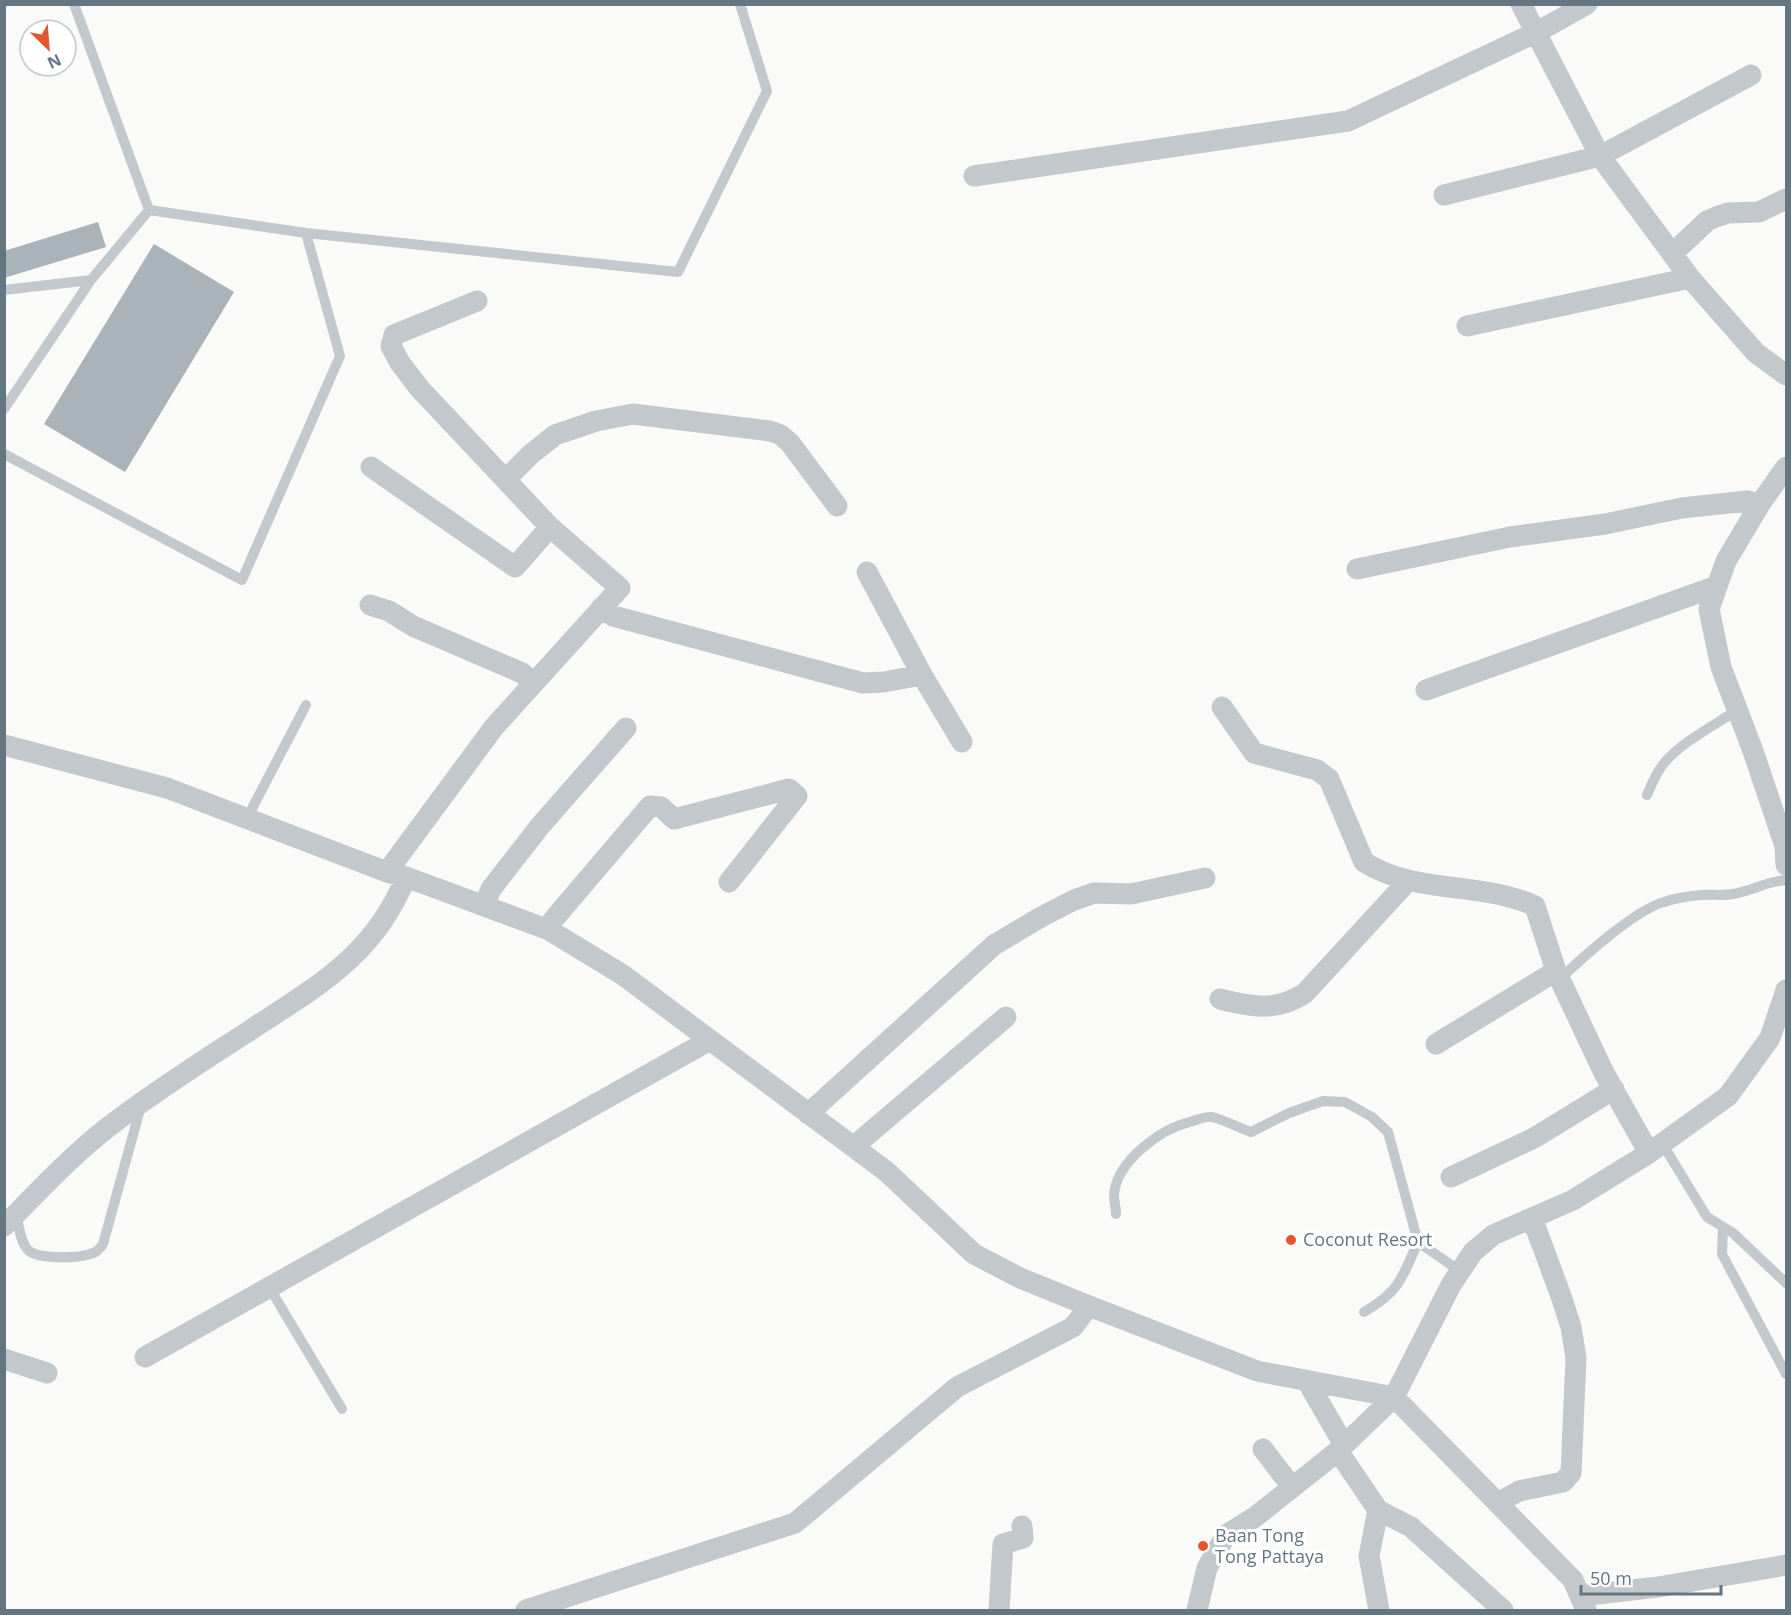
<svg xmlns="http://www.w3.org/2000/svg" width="1791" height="1615" font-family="'Open Sans',sans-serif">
  <rect width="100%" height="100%" fill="#fafaf8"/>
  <path fill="#aab3b9" d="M98 222 106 247 4 278V251Z
    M154 244 234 292 125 472 44 424Z"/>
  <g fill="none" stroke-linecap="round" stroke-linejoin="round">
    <path stroke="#c3c8cc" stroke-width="10" d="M74 4 149 210 306 233 678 272 767 91 740 4
      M4 290 91 280
      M4 409 91 280 149 210
      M4 454 242 580 340 356 306 233
      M1647 795C1652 784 1656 772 1665 762 1682 742 1715 725 1737 710
      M247 818 306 705
      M1560 979C1583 957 1635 910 1664 902 1676 898 1689 896 1701 895 1711 894 1722 896 1733 894 1752 891 1767 881 1786 880
      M1662 1143 1707 1217 1733 1233 1786 1283
      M16 1214C19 1225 20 1242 28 1250 39 1260 85 1259 97 1251 98 1250 102 1246 103 1244L141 1106
      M1116 1214C1116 1208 1114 1201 1114 1195 1116 1162 1160 1129 1190 1122 1196 1120 1206 1116 1212 1117 1225 1120 1239 1128 1251 1132L1289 1113 1323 1101 1345 1102 1372 1117 1388 1132 1418 1242 1460 1271
      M1723 1227 1722 1254 1786 1374
      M269 1287 342 1409
      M1364 1312C1400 1291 1402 1278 1418 1242"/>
    <path stroke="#c3c8cc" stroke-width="21" d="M1521 4 1600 156 1690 278 1756 353 1786 375
      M974 176 1348 121 1537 32 1587 4
      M1444 195 1600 156 1751 75
      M1672 254 1707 221 1716 217 1728 213 1759 212 1786 199
      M1467 326 1690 278
      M371 467 515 567 550 527
      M1786 467 1760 504 1726 561 1709 609 1721 667 1753 751 1785 846 1786 865
      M506 479 530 455 555 435 596 421 633 414 770 431 781 435 790 443 837 506
      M1357 569 1510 537 1605 524 1682 508 1747 501 1760 504
      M867 572 922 675 962 742
      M370 605 389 611 413 626 522 673 534 683
      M601 608 613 616 863 683 884 682 922 675
      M1426 690 1717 586
      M1222 707 1254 753 1317 770 1329 779 1364 862C1416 895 1481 881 1535 906L1556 971 1604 1073 1649 1153
      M4 745 167 788 387 872 406 877 549 930 623 975 887 1172 974 1254 1020 1278 1089 1306 1257 1371 1394 1397 1573 1580 1586 1610
      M387 872 494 727 620 588 550 527 420 389 400 363 391 346 394 335 477 301
      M484 906 491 889 540 826 626 728
      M549 930 553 920 650 806 661 807 674 819 789 789 797 796 729 882
      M1220 999C1251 1007 1277 1012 1305 993L1408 881
      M1436 1044 1556 971
      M808 1114 994 945 1041 917 1074 900 1094 893 1131 894 1205 878
      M853 1147 1006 1017
      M1451 1177 1534 1138 1614 1089
      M4 1226C37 1193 70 1157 107 1128 151 1094 199 1063 246 1033 315 987 373 958 406 877
      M145 1357 710 1040
      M4 1359 47 1373
      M1307 1381 1344 1445
      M1263 1449 1292 1487
      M1338 1451 1378 1510 1411 1527 1503 1610
      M1498 1503 1519 1491 1563 1482 1571 1473 1576 1358 1571 1327 1561 1296 1532 1218
      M1378 1510 1369 1556 1379 1610
      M1580 1596 1658 1587 1786 1565
      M526 1610 795 1523 957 1387 1073 1327 1089 1306
      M999 1610 1003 1544 1023 1538 1022 1526
      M1197 1610 1207 1568 1226 1535 1255 1517 1338 1451 1394 1397 1451 1285 1473 1252 1493 1235 1573 1200 1649 1153 1728 1096 1770 1038 1786 990"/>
  </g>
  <g fill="#e4572e" stroke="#fff" stroke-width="2">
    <circle cx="1291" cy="1240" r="6"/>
    <circle cx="1203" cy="1546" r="6"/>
  </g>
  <g text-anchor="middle" stroke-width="6" stroke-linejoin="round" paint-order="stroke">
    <g font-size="18" fill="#657683" stroke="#fff" text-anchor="start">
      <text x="1303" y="1246">Coconut Resort</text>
      <text x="1215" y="1542">Baan Tong<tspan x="1215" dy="21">Tong Pattaya</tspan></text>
    </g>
  </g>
  <rect width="1791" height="1615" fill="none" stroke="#657683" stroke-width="12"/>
  <g transform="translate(48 48) rotate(155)"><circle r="28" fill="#ffffff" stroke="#c1c8cd" stroke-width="1.5"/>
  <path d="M0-4.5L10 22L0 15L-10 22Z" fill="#e4572e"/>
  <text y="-9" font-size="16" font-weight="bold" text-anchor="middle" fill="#657683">N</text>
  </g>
  <path d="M1581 1585v9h140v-9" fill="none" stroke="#657683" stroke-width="3"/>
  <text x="1590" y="1585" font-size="18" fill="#657683" stroke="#ffffff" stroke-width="4.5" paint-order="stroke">50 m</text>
</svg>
